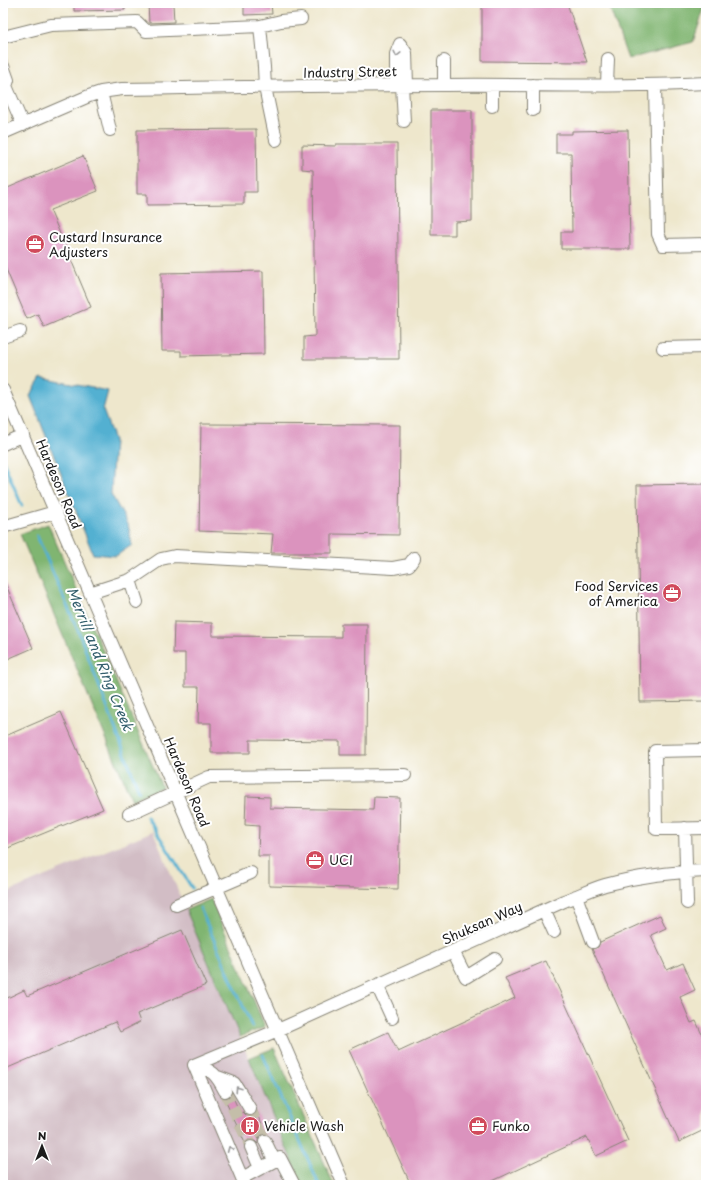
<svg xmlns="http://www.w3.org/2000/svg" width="709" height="1188" font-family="'Playpen Sans',sans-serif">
  <rect width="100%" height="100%" fill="#fff"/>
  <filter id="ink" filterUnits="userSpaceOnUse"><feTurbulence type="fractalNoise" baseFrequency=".025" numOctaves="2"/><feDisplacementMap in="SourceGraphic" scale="8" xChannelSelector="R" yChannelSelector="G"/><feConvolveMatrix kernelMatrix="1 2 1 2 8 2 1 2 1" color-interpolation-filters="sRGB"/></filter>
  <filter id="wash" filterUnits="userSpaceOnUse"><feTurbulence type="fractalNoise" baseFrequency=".012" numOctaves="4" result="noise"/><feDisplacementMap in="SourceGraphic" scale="16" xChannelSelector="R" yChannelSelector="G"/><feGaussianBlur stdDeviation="0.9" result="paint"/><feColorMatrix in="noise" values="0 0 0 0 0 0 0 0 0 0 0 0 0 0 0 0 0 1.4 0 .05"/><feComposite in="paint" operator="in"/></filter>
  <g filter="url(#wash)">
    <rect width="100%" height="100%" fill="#eee7cc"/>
    <path fill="#d2bdc5" d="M153 831 302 1185H3V894Z"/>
    <path fill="#80b571" stroke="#4e6846" d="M608 3H706L693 42 628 59Z
      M48 524 162 787 132 800 20 534Z
      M211 899 265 1027 240 1037 186 910Z
      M274 1048 334 1185H302L249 1058Z"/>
    <path fill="#52b0d1" stroke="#376676" d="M41 378 108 391 103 410 114 440 111 494 128 524 132 545 116 556 93 554 30 396Z"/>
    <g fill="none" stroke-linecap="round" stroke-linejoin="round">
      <path stroke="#52b0d1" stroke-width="3" d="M3 461 22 506
        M37 536 79 633 139 791
        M147 817 192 888
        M200 908 252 1027
        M263 1055 319 1185"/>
    </g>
    <g id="blocks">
      <path fill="#db93be" d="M74 3H125V10L74 11Z
        M148 3H173L174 22 149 23Z
        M244 3H271L272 14 244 15Z
        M482 3H567L587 62 482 61Z
        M431 110H472V221L455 222V235H431Z
        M256 129 257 192H244V204L147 205V194H137V130Z
        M628 130 630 249H561V232H572L571 153H556V134H572V131Z
        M336 144H397L399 359H304V337L315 336 313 170 302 169V145L336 146Z
        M83 156 98 191 50 210 91 307 44 327 38 314 27 319 3 262V190Z
        M263 271 264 354 181 356V351H162L161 273Z
        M201 424 400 425 399 535 332 534V553H271L273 534 199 531Z
        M706 484V701L640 702 637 485Z
        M3 578 33 648 3 661Z
        M174 622 212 623V636L341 637V624H367L366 755H340V741L250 740V753H211V723H198L199 687H185V653H173Z
        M61 712 103 809 3 850V737Z
        M246 796 270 797V808L373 810 374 797 400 798 398 889 269 886V856H258L259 826 245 825Z
        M660 915 666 928 651 935 667 970 683 963 695 990 680 997 691 1023 696 1021 704 1039 706 1038V1129L679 1142 592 949 598 947 600 942Z
        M182 930 206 985 137 1014 140 1022 120 1032 115 1022 3 1070V1000L24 990 27 996Z
        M546 961 628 1141 596 1156 587 1137 484 1185H411L349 1050 388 1032 398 1052 515 998 505 978Z
        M232 1095 240 1113 243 1112 246 1115 251 1116 254 1115 257 1111 266 1134H262L259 1136 258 1140V1144L255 1141 252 1140H248L245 1143 224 1098H228Z"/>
    </g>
  </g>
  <g filter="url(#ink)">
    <use href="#blocks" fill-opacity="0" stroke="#858274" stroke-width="1"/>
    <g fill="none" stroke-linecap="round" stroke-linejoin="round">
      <path stroke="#c4bea9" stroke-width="12" stroke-dasharray="12 6" stroke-linecap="butt" d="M225 1091 251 1147
        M250 1109 265 1141"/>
      <defs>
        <path id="minor" d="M260 26 281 21 301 19
          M3 37 51 25 137 22 146 31 260 26 264 67 265 87 276 140
          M444 61V85
          M3 66 8 80 6 86
          M3 83 6 86 23 125
          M396 85V54L400 44 406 53 407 85
          M402 85 404 121
          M533 85V110
          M607 85 608 59
          M655 85 658 234 663 245 706 244
          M101 92 110 130
          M492 106V85
          M3 133 89 96 101 92 122 89C230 87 338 85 446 85 533 84 620 88 706 83
          M3 337 20 331
          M663 348 706 347
          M3 390 344 1185
          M3 444 23 435
          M6 526 55 512
          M130 580 137 602
          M90 593 130 580 161 559 175 556 393 568 409 565 414 558
          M706 750 655 751 656 829 706 828
          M129 814 209 777 405 775
          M685 828 687 903
          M576 896 593 942
          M176 905 251 873
          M544 910 554 932
          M453 951 466 977 495 959
          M377 985 392 1018
          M194 1065 278 1030 564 901C578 896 591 889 605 885 638 876 672 872 706 871
          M194 1065 245 1185
          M194 1065C213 1070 216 1074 225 1091
          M218 1077 234 1083 238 1089 250 1109
          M265 1141 274 1160
          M251 1147 260 1168
          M242 1178 280 1158 294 1185"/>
      </defs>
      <use href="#minor" stroke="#858274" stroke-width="14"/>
      <use href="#minor" stroke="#fff" stroke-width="12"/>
    </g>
    <defs><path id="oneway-chevron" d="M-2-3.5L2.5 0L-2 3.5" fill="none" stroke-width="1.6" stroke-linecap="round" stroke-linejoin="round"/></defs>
    <g stroke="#999">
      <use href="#oneway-chevron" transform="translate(397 54) rotate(104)"/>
      <use href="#oneway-chevron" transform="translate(238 1089) rotate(-124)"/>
      <use href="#oneway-chevron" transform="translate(230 1149) rotate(-113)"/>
    </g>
  </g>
  <defs>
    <symbol id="office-disc" viewBox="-11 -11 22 22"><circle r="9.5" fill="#d1495b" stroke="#fff"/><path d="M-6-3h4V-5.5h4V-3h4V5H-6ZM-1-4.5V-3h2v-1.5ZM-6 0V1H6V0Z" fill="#fff"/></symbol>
    <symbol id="building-disc" viewBox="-11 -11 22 22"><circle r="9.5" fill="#d1495b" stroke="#fff"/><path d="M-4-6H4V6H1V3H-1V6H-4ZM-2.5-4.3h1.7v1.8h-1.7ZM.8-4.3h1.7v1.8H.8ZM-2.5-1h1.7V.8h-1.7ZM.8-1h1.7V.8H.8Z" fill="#fff"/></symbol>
  </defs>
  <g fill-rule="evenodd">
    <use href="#office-disc" x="24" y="233" width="22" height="22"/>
    <use href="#office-disc" x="661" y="582" width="22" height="22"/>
    <use href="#office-disc" x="304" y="849" width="22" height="22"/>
    <use href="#building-disc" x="239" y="1115" width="22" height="22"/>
    <use href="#office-disc" x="467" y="1115" width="22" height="22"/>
  </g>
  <g text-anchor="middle" stroke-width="4" stroke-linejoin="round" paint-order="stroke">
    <g font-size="13" fill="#1c1c1c" stroke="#fff">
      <text transform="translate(350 72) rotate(-1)" y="5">Industry Street</text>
      <text transform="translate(59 484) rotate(67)" y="5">Hardeson Road</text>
      <text transform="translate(187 782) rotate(67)" y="5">Hardeson Road</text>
      <text transform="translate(482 923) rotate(-24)" y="5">Shuksan Way</text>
    </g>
    <g font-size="13" fill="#1c1c1c" stroke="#fff" text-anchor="start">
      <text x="49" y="242">Custard Insurance<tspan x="49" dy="15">Adjusters</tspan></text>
      <text x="658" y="591" text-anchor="end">Food Services<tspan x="658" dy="15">of America</tspan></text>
      <text x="329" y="865">UCI</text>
      <text x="264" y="1131">Vehicle Wash</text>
      <text x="492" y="1131">Funko</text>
    </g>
    <g font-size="14" font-style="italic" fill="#345f6d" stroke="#fff">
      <text transform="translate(100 659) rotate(68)" y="5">Merrill and Ring Creek</text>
    </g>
  </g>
  <rect width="709" height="1188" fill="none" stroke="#fff" stroke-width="16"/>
  <g transform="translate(42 1146)" stroke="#ffffff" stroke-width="3" paint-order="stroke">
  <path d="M0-3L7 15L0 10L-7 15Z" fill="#1c1c1c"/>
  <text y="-6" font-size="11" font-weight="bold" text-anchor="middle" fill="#1c1c1c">N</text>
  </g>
</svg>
